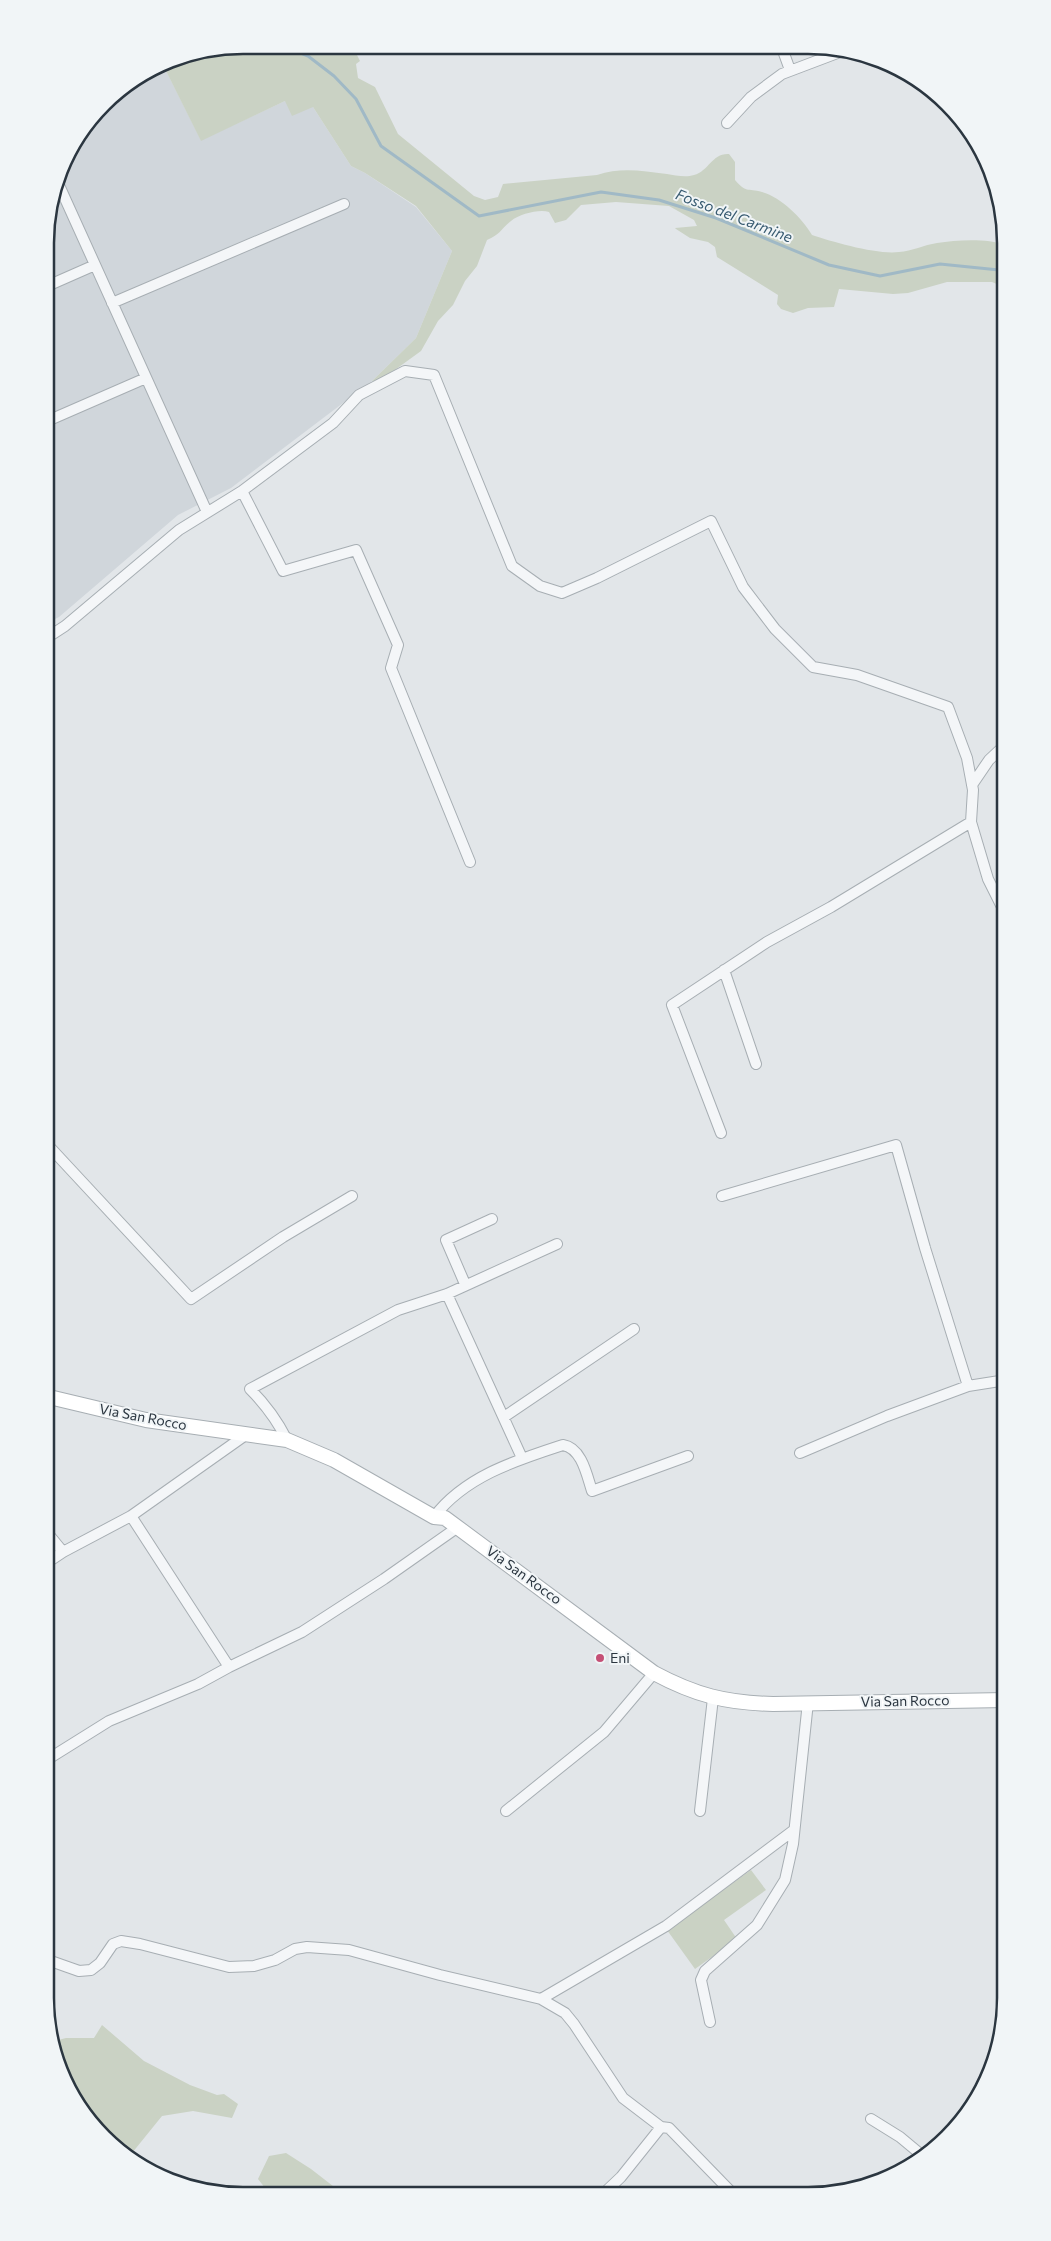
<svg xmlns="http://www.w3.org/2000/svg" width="1051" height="2241" font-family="Commissioner,sans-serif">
  <rect width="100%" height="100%" fill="#e2e6e9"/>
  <path fill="#d0d6db" d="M162 63 201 140 285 101 313 107 351 166 365 173 416 207 452 251 416 338 372 381 231 488 178 515 59 617 45 624V229L65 155 112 94Z"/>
  <path fill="#cad2c4" d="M242 45 344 46 357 55 360 61 356 64 358 78 375 87 398 134 474 196 485 200 498 197 503 184 597 175C621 167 642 171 667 174 675 175 685 178 694 175 709 171 712 153 729 154L735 162V180C746 193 747 188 762 192 782 198 802 218 812 235 833 242 878 255 899 252 912 251 924 245 937 243 957 240 986 238 1006 245V288L992 282H947L908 293 893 294 839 289 834 307 808 308 793 313 781 309 777 304 778 295 717 257 715 247 708 242 690 238 676 229 675 228 697 226 694 220 669 206 616 202 581 205 566 220 555 223 549 212C539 209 520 214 511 221 501 229 500 235 487 240L477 266 465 281 453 305 438 321 421 351 381 380 372 381 416 338 452 251 416 206 365 173 351 166 313 107 292 116 285 101 201 141 162 63 167 60Z
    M751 1870 766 1890 724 1920 737 1939 695 1969 667 1930Z
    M102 2025 144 2061 190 2085 217 2095 224 2094 238 2104 232 2118 193 2111 162 2116 128 2158 112 2147 78 2108 52 2050 51 2042 66 2038H94Z
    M286 2153 311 2169 342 2193H269L258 2179 269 2156Z"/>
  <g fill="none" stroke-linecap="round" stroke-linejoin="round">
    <path stroke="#a0b9c6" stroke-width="3" d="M281 45 308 56 334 76 356 99 381 146 479 216 601 192 659 200 716 218 829 265 880 276 940 264 999 270 1006 273"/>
    <defs>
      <path id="street" d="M782 48 790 70
        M727 123 751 97 782 74 848 49
        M58 183 207 512
        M45 287 95 265
        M112 303 344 204
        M45 422 146 378
        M242 491 283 571 356 550 398 645 391 668 470 862
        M45 639 65 626 179 530 242 491 333 423 359 395 405 371 434 375 512 566 540 586 562 593 597 578 711 521 743 587 775 629 813 667 857 675 948 707 967 758 973 790 971 822 988 879 1006 915
        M972 785 989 760 1006 744
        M724 970 756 1064
        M721 1133 672 1005 767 942 831 907 971 822
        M45 1142 191 1299 283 1237 352 1196
        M722 1196 896 1145 925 1248 968 1386
        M465 1284 446 1240 492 1219
        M447 1294 522 1458
        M504 1417 634 1329
        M287 1440C277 1420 266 1405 250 1389L398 1310 447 1294 557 1244
        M800 1453 887 1416 968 1386 1006 1380
        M131 1516 229 1667
        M434 1517C465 1476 517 1460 563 1445 582 1448 587 1476 592 1491L688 1456
        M45 1530 63 1552
        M45 1564 63 1552 131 1516 247 1434
        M45 1761 109 1721 198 1684 229 1667 302 1632 384 1579 458 1527
        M506 1811 604 1732 654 1673
        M700 1811 713 1698
        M45 1959 79 1971 91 1970 100 1963 113 1944 121 1941 140 1944 229 1967 254 1966 275 1960 295 1949 307 1947 349 1950 440 1975 541 1999 565 2013 574 2024 623 2098 661 2127 669 2128 735 2196
        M541 1999 666 1926 794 1830
        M710 2022 701 1980 705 1971 757 1925 785 1880 793 1844 808 1702
        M871 2119 900 2137 924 2157
        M602 2195 621 2177 661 2127"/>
      <path id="secondary" d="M45 1396 146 1420 287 1440 334 1460 434 1517 445 1518 654 1673C695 1695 726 1703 773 1704L1006 1700"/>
    </defs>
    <use href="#street" stroke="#a7aeb3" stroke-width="12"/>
    <use href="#secondary" stroke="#a7aeb3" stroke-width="16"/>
    <use href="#street" stroke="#f4f6f8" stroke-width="10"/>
    <use href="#secondary" stroke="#fff" stroke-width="14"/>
  </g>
  <circle fill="#c55076" stroke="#f1f5f7" stroke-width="2" cx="600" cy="1658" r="5"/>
  <g text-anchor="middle" stroke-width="4" stroke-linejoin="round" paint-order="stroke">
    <g font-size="14" fill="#2b3640" stroke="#f1f5f7">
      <text transform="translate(143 1417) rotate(11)" y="5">Via San Rocco</text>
      <text transform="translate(524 1575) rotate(36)" y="5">Via San Rocco</text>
      <text transform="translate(905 1701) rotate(-1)" y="5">Via San Rocco</text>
    </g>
    <g font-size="14" fill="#2b3640" stroke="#f1f5f7" text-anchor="start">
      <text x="610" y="1663">Eni</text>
    </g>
    <g font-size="15" font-style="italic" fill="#385b71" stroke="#f1f5f7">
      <text transform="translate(734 216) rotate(21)" y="5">Fosso del Carmine</text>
    </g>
  </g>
  <path d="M0 0H1051V2241H0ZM243 54H808A189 189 0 0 1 997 243V1998A189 189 0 0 1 808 2187H243A189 189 0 0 1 54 1998V243A189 189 0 0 1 243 54Z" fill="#f1f5f7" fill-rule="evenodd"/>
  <path fill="none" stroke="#2b3640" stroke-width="2.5" d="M243 54H808A189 189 0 0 1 997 243V1998A189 189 0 0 1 808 2187H243A189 189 0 0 1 54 1998V243A189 189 0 0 1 243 54Z"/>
</svg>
